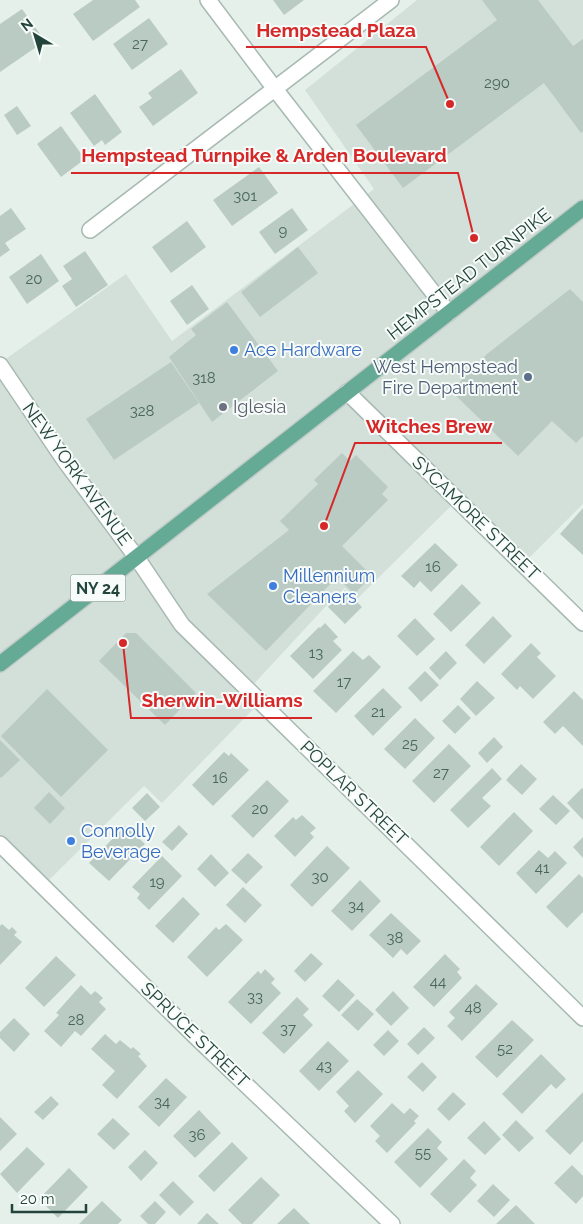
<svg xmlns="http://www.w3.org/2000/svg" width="583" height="1224" font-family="Raleway,sans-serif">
  <rect width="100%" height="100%" fill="#e5f0eb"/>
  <path fill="#d3e0d9" d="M417 0H583V504L524 563 460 497 356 600 345 588 326 606 250 688 262 700 162 803 144 786 45 884 0 845V363L126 274 172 341 374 189 305 90Z"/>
  <path fill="#bacbc3" d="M93 0H135L140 7 93 41 73 14Z
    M273 0H304L284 15Z
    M482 0H538L573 46 583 39V131L581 133 544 83 403 188 356 125 497 20Z
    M22 9 45 41 0 72V24Z
    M149 18 168 44 132 70 113 44Z
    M181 69 198 93 153 126 139 107 152 98 148 93Z
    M95 94 122 132 105 145 102 140 94 146 70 113Z
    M17 106 31 126 17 135 4 115Z
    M61 126 85 159 61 177 37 144Z
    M259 167 278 193 232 226 213 200Z
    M11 208 26 229 5 243 10 250 0 257V216Z
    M292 208 308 230 275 254 259 232Z
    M187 221 206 247 171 273 152 247Z
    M298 247 318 273 260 317 241 292Z
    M85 251 108 285 76 307 62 286 72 279 63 266Z
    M41 254 59 281 27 304 9 277Z
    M192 285 209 309 187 325 170 301Z
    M570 289 583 302V436L576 443 552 421 518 456 451 391 487 354Z
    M227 302 278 371 212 422 169 357 196 335 191 329Z
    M171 362 199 403 114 460 86 419Z
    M342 453 350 461 356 455 388 487 382 494 388 500 342 546 372 576 354 594 337 577 266 651 207 594 289 530 280 521 318 484 314 480Z
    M583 508V555L560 534Z
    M435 543 458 565 431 592 420 581 414 588 401 576Z
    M462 584 481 603 451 632 433 614Z
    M345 590 362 607 345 624 328 607Z
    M493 616 512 636 484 664 465 645Z
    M415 618 435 639 417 656 397 636Z
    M325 623 338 637 333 641 342 650 313 679 290 656 319 627 320 628Z
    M126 633H136L196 693 165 725 99 661Z
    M531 643 541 653 537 657 556 676 533 699 520 686 517 690 501 674Z
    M353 651 363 660 369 655 381 667 336 713 313 691Z
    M446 651 457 663 440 680 429 668Z
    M425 671 439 685 421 702 408 688Z
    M477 681 495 698 476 716 460 699Z
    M383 688 402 707 373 736 354 716Z
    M47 689 108 750 61 797 1 736Z
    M574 691 583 700V746L563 726 555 734 543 722Z
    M458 705 471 718 455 734 442 721Z
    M415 718 435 738 405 769 384 749Z
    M494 737 503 747 487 763 478 753Z
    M0 740 20 760 1 778 0 777Z
    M449 744 471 766 434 803 412 781Z
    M224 752 229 756 231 753 249 770 213 806 192 785Z
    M521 764 537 779 522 795 506 780Z
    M492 768 502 779 482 798 491 806 468 828 450 810Z
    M267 780 289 801 253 838 231 816Z
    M582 788 583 789V820L567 803Z
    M49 792 65 808 50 824 34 808Z
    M147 793 160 807 145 821 132 808Z
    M553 795 570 811 556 825 539 809Z
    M514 812 533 831 499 866 480 847Z
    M302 815 316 828 310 833 314 837 295 857 274 836 293 817 296 820Z
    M179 825 188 834 172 851 162 842Z
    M125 826 145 844 109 881 89 863Z
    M583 837V858L573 847Z
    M327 846 350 868 312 907 290 885Z
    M539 850 548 858 555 851 567 863 536 894 516 873Z
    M248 853 263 867 246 884 231 870Z
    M211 854 229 873 215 887 197 869Z
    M162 856 182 876 149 910 137 898 140 894 132 887Z
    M579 874 583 878V912L567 928 546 907Z
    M360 880 381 901 352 931 331 911Z
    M243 887 262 905 245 923 226 905Z
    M183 897 200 914 173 943 155 926Z
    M391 913 421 941 407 955 401 949 393 958 369 935Z
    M2 924 9 930 12 927 17 932 14 935 22 942 0 965V926Z
    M226 924 243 940 207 977 187 957 216 927 219 930Z
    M311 953 323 964 305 982 294 971Z
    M445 954 460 969 457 972 462 978 434 1007 413 987Z
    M56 956 76 975 44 1007 25 988Z
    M265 969 275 979 271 983 281 993 251 1024 228 1002 258 971 261 974Z
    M338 979 355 995 339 1012 322 996Z
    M476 984 498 1004 462 1041 447 1026 455 1018 449 1012Z
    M81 985 91 995 95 991 103 998 99 1002 106 1009 81 1036 75 1031 61 1047 44 1031 59 1015 56 1013Z
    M393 991 409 1008 391 1026 375 1010Z
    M297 997 309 1009 303 1015 313 1025 284 1054 262 1033Z
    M357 999 374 1014 358 1031 341 1015Z
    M14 1018 30 1034 14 1052 0 1038V1032Z
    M512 1020 534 1040 497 1078 475 1057Z
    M424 1027 435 1038 418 1055 407 1044Z
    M388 1030 399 1041 384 1056 373 1045Z
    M105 1034 116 1044 120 1040 131 1049 133 1047 141 1054 138 1056 147 1066 117 1099 102 1085 115 1071 91 1049Z
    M328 1041 349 1061 319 1091 299 1071Z
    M541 1054 566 1079 556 1089 551 1084 522 1114 502 1094Z
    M422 1062 437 1077 423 1092 407 1077Z
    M358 1070 383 1094 355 1123 344 1111 349 1106 336 1092Z
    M166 1078 187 1097 159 1127 138 1107Z
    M453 1092 466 1104 449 1121 437 1109Z
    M583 1092V1141L570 1155 545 1131Z
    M51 1096 59 1104 43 1120 34 1112Z
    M392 1103 404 1114 410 1108 419 1116 414 1121 416 1123 387 1153 375 1141 380 1136 370 1126Z
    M199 1110 221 1133 195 1158 173 1136Z
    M0 1117 17 1134 0 1151Z
    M113 1118 130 1134 114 1150 97 1134Z
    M516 1120 534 1138 519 1152 502 1135Z
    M484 1121 501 1139 485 1155 467 1138Z
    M428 1128 442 1142 437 1148 448 1159 420 1188 394 1162Z
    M232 1142 248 1158 214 1192 198 1176Z
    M27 1147 45 1164 17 1193 0 1174Z
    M145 1150 158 1163 141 1181 128 1167Z
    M464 1159 476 1171 470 1178 477 1185 450 1213 430 1194Z
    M572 1165 583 1176V1196L576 1204 554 1183Z
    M69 1168 88 1187 58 1218 39 1199Z
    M261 1177 280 1195 252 1224H242L228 1210Z
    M173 1181 194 1202 180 1216 159 1195Z
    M493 1184 510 1200 494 1217 477 1201Z
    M102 1201 122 1220 118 1224H79Z
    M155 1201 166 1212 155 1224H148L140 1216Z
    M516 1205 535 1224H496Z
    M294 1208 310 1224H277Z
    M207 1213 219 1224H197Z"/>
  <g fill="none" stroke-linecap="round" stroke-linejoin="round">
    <defs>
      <path id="street" d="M208 0 275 89 449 313
        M90 230 391 0
        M0 365 65 461 137 558 182 625 583 1018
        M347 392 583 623
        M0 844 197 1038 392 1224"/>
      <path id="primary" d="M0 664 583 208"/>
    </defs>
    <use href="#street" stroke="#a7b9b2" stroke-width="18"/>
    <use href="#primary" stroke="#c1cbc8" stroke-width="18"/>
    <use href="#street" stroke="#fff" stroke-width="15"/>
    <use href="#primary" stroke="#65aa95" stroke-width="15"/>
  </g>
  <g fill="#3f7fe0" stroke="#f7fbf9" stroke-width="2">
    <circle cx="234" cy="350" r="5"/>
    <circle cx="273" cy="586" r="5"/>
    <circle cx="71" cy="841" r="5"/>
  </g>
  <circle fill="#5c6f8a" stroke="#f7fbf9" stroke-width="2" cx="528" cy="377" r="5"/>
  <circle fill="#6b7280" stroke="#f7fbf9" stroke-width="2" cx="223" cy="407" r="5"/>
  <g text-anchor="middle" stroke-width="4" stroke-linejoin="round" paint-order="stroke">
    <g font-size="15" fill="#48665c">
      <text x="140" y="49">27</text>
      <text x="497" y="88">290</text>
      <text x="245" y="201">301</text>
      <text x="283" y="236">9</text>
      <text x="34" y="284">20</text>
      <text x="204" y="383">318</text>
      <text x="142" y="416">328</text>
      <text x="433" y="572">16</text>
      <text x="316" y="658">13</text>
      <text x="344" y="687">17</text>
      <text x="378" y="717">21</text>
      <text x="410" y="749">25</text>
      <text x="441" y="778">27</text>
      <text x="220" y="783">16</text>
      <text x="260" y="814">20</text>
      <text x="542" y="873">41</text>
      <text x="320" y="882">30</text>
      <text x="157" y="887">19</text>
      <text x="356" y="911">34</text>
      <text x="395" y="943">38</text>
      <text x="438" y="987">44</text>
      <text x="255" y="1002">33</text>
      <text x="473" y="1013">48</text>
      <text x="76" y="1025">28</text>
      <text x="288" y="1034">37</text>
      <text x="505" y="1054">52</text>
      <text x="324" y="1071">43</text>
      <text x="162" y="1107">34</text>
      <text x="197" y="1140">36</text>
      <text x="423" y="1158">55</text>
    </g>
    <rect fill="#f7fbf9" stroke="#627b73" stroke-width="1" x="70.5" y="574.5" width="55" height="27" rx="4"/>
    <g font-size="16" font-weight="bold" fill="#22443a">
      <text x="98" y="594">NY 24</text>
    </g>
    <g font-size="18" fill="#22443a" stroke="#f7fbf9">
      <text transform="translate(469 274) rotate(-38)" y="6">HEMPSTEAD TURNPIKE</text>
      <text transform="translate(77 474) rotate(54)" y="6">NEW YORK AVENUE</text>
      <text transform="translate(476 518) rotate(44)" y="6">SYCAMORE STREET</text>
      <text transform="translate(354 793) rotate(44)" y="6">POPLAR STREET</text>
      <text transform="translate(195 1035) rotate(44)" y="6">SPRUCE STREET</text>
    </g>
    <g font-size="18" fill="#366cbe" stroke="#f7fbf9" text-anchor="start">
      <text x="244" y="356">Ace Hardware</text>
      <text x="283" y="582">Millennium<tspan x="283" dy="21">Cleaners</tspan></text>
      <text x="81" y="837">Connolly<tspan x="81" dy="21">Beverage</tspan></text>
    </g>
    <g font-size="18" fill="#4e5e75" stroke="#f7fbf9" text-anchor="end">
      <text x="518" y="373">West Hempstead<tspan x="518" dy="21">Fire Department</tspan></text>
    </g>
    <g font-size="18" fill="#5b616d" stroke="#f7fbf9" text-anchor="start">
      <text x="233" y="413">Iglesia</text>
    </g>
  </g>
  <path fill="none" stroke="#d62828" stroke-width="2" d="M450 104L426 47H246M474 238L458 173H71M324 526L355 443H502M123 643L131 718H312"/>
  <g fill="#d62828" stroke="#f7fbf9" stroke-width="2">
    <circle cx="450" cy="104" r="5"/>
    <circle cx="474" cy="238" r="5"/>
    <circle cx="324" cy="526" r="5"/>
    <circle cx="123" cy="643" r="5"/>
  </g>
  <g font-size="19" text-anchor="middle" font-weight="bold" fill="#d62828" stroke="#f7fbf9" stroke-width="4" stroke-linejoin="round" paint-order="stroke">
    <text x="336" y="37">Hempstead Plaza</text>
    <text x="264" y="162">Hempstead Turnpike &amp; Arden Boulevard</text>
    <text x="429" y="433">Witches Brew</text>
    <text x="222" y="707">Sherwin-Williams</text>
  </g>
  <g transform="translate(35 35) rotate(322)" stroke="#f7fbf9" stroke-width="4" paint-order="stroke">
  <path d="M0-4L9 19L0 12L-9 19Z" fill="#22443a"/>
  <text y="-8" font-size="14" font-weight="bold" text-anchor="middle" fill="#22443a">N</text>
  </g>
  <path d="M12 1204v8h74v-8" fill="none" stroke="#22443a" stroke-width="2.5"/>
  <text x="20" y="1204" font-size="15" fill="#22443a" stroke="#f7fbf9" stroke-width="4" paint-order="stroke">20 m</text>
</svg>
